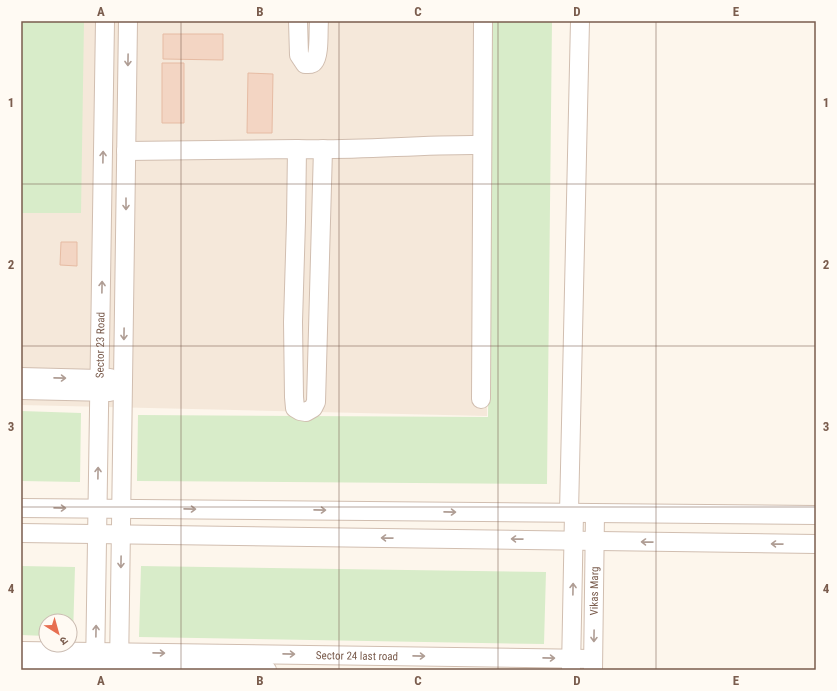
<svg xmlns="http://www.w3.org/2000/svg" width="837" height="691" font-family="'Roboto Condensed','Noto Sans Devanagari',sans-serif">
  <rect width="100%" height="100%" fill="#fdf6ec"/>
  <path fill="#f5e8da" d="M21 21H489L487 416 21 405Z"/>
  <path fill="#d8ecc9" d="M21 21H84L81 213H21Z
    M492 21H552L547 484 137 481 138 415 488 417Z
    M21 411 81 413 80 482 21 481Z
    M21 566 75 567 73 636H70V621H46V636L21 635Z
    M141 566 546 572 544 644 139 637Z"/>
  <path fill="#f3d5c3" stroke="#e6bba3" d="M163 34H223V60L163 59Z
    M162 63H184V123H162Z
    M248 73 273 74 272 133H247Z
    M61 242H77V266L60 265Z"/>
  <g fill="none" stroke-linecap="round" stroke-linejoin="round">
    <defs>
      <g id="minor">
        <path d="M298 21 299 55 305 64C308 64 312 65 314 62 320 55 318 31 319 21"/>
        <path d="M297 149 296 221 293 322 294 397 295 408 300 411 306 412 313 408 316 402 323 149"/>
        <path d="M126 151 297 149C359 151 421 144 482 145"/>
        <path d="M21 377 100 379 110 378"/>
        <path d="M21 390 110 392"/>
        <path d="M481 399 483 21"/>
        <path d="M21 508 816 515"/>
        <path d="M569 513 580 21"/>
        <path d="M21 533 816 544"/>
        <path id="s1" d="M21 651 593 659"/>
        <path d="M21 667 267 670"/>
        <path d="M571 669 574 513"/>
        <path id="s2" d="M95 670 105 21"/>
        <path d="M119 670 128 21"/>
        <path id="s3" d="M593 670 595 513"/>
      </g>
    </defs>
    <use href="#minor" stroke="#d1beb0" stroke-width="20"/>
    <use href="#minor" stroke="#fff" stroke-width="18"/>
  </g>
  <defs><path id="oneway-shaft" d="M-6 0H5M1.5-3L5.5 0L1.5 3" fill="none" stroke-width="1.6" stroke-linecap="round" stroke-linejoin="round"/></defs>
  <g stroke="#af9d94">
    <use href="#oneway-shaft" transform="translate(128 60) rotate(91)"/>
    <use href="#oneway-shaft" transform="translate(103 157) rotate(-89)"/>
    <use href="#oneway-shaft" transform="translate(126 204) rotate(90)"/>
    <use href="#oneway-shaft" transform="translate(102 287) rotate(-89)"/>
    <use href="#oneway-shaft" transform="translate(124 334) rotate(91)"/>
    <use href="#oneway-shaft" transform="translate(60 378) rotate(1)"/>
    <use href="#oneway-shaft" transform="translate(98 473) rotate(-89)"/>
    <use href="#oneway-shaft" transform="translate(60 508) rotate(1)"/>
    <use href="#oneway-shaft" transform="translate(190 509) rotate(1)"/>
    <use href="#oneway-shaft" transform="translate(320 510) rotate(1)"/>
    <use href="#oneway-shaft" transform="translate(450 512) rotate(1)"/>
    <use href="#oneway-shaft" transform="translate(387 538) rotate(-179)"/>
    <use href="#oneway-shaft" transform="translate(517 539) rotate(-179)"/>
    <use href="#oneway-shaft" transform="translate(647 542) rotate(-179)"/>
    <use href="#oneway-shaft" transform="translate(777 544) rotate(-179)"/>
    <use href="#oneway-shaft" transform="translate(121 562) rotate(91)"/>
    <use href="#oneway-shaft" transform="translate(573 589) rotate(-89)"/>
    <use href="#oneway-shaft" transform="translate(96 631) rotate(-89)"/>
    <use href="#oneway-shaft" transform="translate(594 636) rotate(91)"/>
    <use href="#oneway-shaft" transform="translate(159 653) rotate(1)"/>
    <use href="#oneway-shaft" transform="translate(289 654) rotate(1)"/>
    <use href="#oneway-shaft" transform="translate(419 656) rotate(1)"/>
    <use href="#oneway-shaft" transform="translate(549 658) rotate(1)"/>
  </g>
  <path fill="none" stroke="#7a5c4d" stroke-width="1" stroke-opacity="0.55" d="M181 21V670M339 21V670M498 21V670M656 21V670M21 184H816M21 346H816M21 507H816"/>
  <g text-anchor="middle" stroke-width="3" stroke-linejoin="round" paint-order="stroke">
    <g font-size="11" fill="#7a5c4d" stroke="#fffaf3">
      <text dy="4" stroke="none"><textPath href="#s2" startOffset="325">Sector 23 Road</textPath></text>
      <text dy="4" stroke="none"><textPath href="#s3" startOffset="79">Vikas Marg</textPath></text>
      <text dy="4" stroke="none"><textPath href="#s1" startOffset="336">Sector 24 last road</textPath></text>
    </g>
  </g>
  <rect width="837" height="691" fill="none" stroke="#fffaf3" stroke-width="44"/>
  <g transform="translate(58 633) rotate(143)"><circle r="19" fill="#fffaf3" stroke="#cabbb1"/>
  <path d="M0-3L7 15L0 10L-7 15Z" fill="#e76f51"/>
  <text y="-6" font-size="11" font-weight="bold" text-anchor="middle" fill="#7a5c4d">उ</text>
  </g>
  <rect x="22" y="22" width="793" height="647" fill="none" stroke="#7a5c4d" stroke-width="1.5"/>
  <g font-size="13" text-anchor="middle" font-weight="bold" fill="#7a5c4d">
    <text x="101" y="16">A</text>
    <text x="260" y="16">B</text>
    <text x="418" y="16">C</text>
    <text x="577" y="16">D</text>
    <text x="736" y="16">E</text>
    <text x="11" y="107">1</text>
    <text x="826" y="107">1</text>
    <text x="11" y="269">2</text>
    <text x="826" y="269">2</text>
    <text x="11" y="431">3</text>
    <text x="826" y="431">3</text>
    <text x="11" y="593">4</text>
    <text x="826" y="593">4</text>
    <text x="101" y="685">A</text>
    <text x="260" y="685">B</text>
    <text x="418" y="685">C</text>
    <text x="577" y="685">D</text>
    <text x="736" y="685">E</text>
  </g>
</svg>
